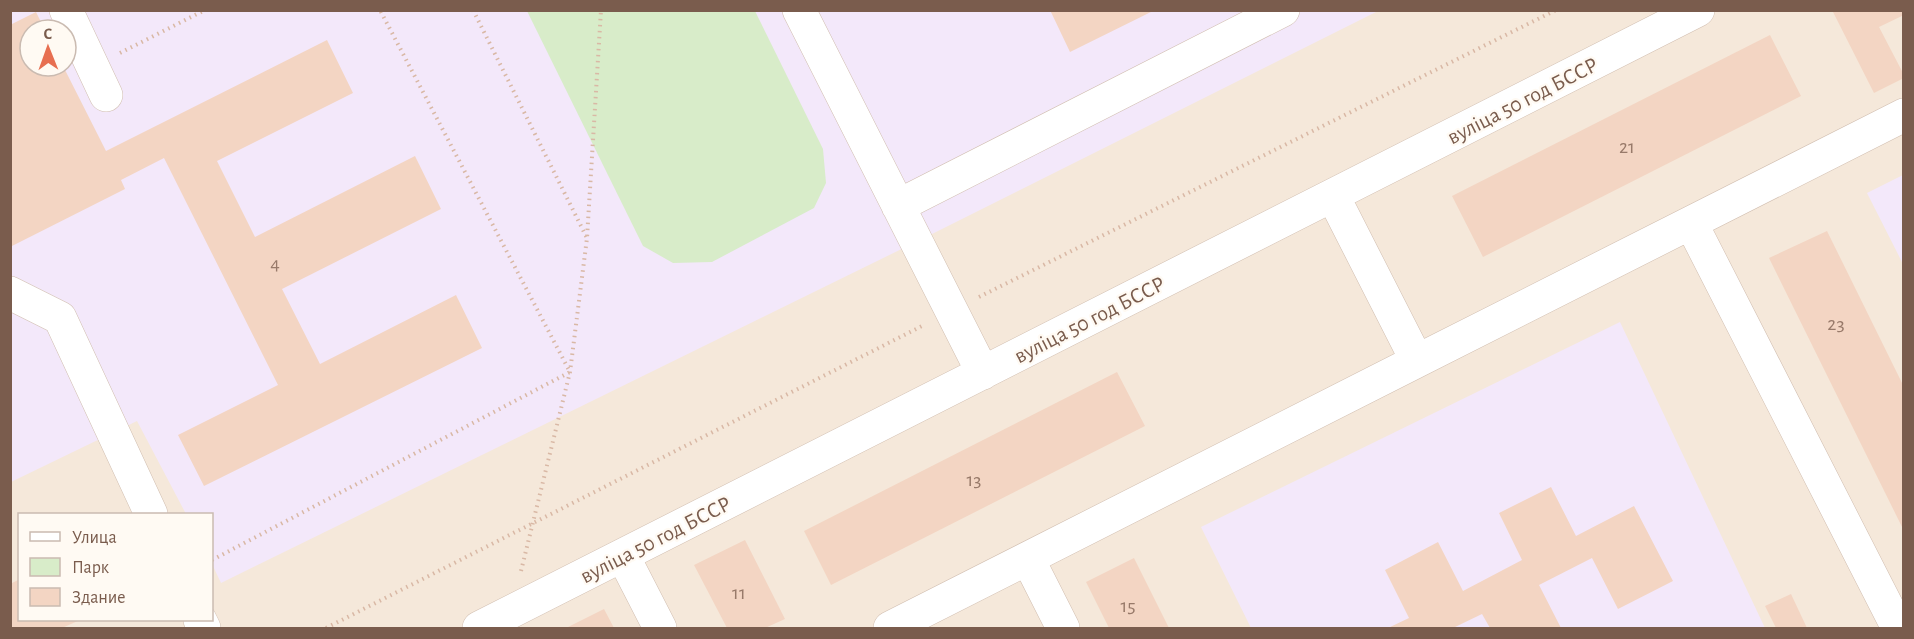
<svg xmlns="http://www.w3.org/2000/svg" width="1914" height="639" font-family="'Alegreya Sans',sans-serif">
  <rect width="100%" height="100%" fill="#fdf6ec"/>
  <path fill="#f5e8da" fill-rule="evenodd" d="M11 11H1903V628H11ZM30 30H66V66H30ZM20 514H212V620H20Z"/>
  <path fill="#f3e8fa" fill-rule="evenodd" d="M11 11H1378L924 238 221 583 212 564V514H186L137 421 11 482ZM30 30H66V66H30Z
    M1903 175V264L1867 193Z
    M1620 322 1765 628H1251L1201 527Z"/>
  <path fill="#d8ecc9" d="M527 11H755L823 149 826 183 814 208 712 262 673 263 643 246Z"/>
  <path fill="#f3d5c3" d="M1050 10H1155L1070 52Z
    M1832 10H1904V15L1879 27 1904 75V78L1874 93Z
    M36 12 45 30H30V66H63L106 151 327 40 353 93 217 161 255 237 415 156 441 209 282 289 320 364 456 295 482 348 204 486 178 435 278 385 164 158 121 180 125 189 10 247V25Z
    M1770 35 1801 96 1483 257 1452 196Z
    M1827 231 1904 387V531L1769 258Z
    M1117 372 1145 426 831 585 804 531Z
    M1551 487 1576 536 1634 506 1673 581 1618 609 1592 558 1539 585 1561 628H1490L1482 614 1453 628H1388L1409 618 1385 570 1438 542 1463 591 1522 560 1499 513Z
    M745 540 785 619 765 628H727L694 565Z
    M1134 558 1169 628H1109L1086 582Z
    M20 579V620H80L62 628H10V584Z
    M1791 594 1807 628H1776L1765 606Z
    M604 609 614 628H566Z"/>
  <g fill="none" stroke-linecap="round" stroke-linejoin="round">
    <defs>
      <path id="minor" d="M66 10 106 95
        M799 10 983 373
        M1333 196 1417 361 1904 115
        M898 206 1283 10
        M1691 223 1898 628
        M10 293 60 318 151 514
        M623 556 660 628
        M1028 559 1063 628
        M200 620 204 628
        M479 628 1698 10
        M890 628 1417 361"/>
    </defs>
    <use href="#minor" stroke="#d1beb0" stroke-width="34"/>
    <path stroke="#d9b8a5" stroke-width="4" stroke-dasharray="1.5 4.5" stroke-linecap="butt" d="M473 10 587 238
      M120 53 205 10
      M979 297 1556 10
      M212 560 570 372 380 10
      M521 571 570 372 587 238 601 10
      M326 628 924 325"/>
    <use href="#minor" stroke="#fff" stroke-width="33"/>
  </g>
  <g text-anchor="middle" stroke-width="4.5" stroke-linejoin="round" paint-order="stroke">
    <g font-size="20" fill="#987a6a">
      <text x="1627" y="153">21</text>
      <text x="275" y="270">4</text>
      <text x="1836" y="330">23</text>
      <text x="974" y="486">13</text>
      <text x="739" y="599">11</text>
      <text x="1128" y="612">15</text>
    </g>
    <g font-size="22" fill="#7a5c4d" stroke="#fffaf3">
      <text transform="translate(1522 100) rotate(-27)" y="8">вуліца 50 год БССР</text>
      <text transform="translate(1089 319) rotate(-27)" y="8">вуліца 50 год БССР</text>
      <text transform="translate(655 539) rotate(-27)" y="8">вуліца 50 год БССР</text>
    </g>
  </g>
  <rect width="1914" height="639" fill="none" stroke="#7a5c4d" stroke-width="24"/>
  <rect x="18" y="513" width="195" height="108" fill="#fffaf3" stroke="#cabbb1" stroke-width="1.5"/>
  <rect x="30" y="532" width="30" height="9" fill="#ffffff" stroke="#cabbb1" stroke-width="1.5"/>
  <text x="72" y="543" font-size="18" fill="#7a5c4d">Улица</text>
  <rect x="30" y="558" width="30" height="18" fill="#d8ecc9" stroke="#cabbb1" stroke-width="1.5"/>
  <text x="72" y="573" font-size="18" fill="#7a5c4d">Парк</text>
  <rect x="30" y="588" width="30" height="18" fill="#f3d5c3" stroke="#cabbb1" stroke-width="1.5"/>
  <text x="72" y="603" font-size="18" fill="#7a5c4d">Здание</text>
  <g transform="translate(48 48) rotate(359)"><circle r="28" fill="#fffaf3" stroke="#cabbb1" stroke-width="1.5"/>
  <path d="M0-4.5L10 22L0 15L-10 22Z" fill="#e76f51"/>
  <text y="-9" font-size="16" font-weight="bold" text-anchor="middle" fill="#7a5c4d">С</text>
  </g>
</svg>
